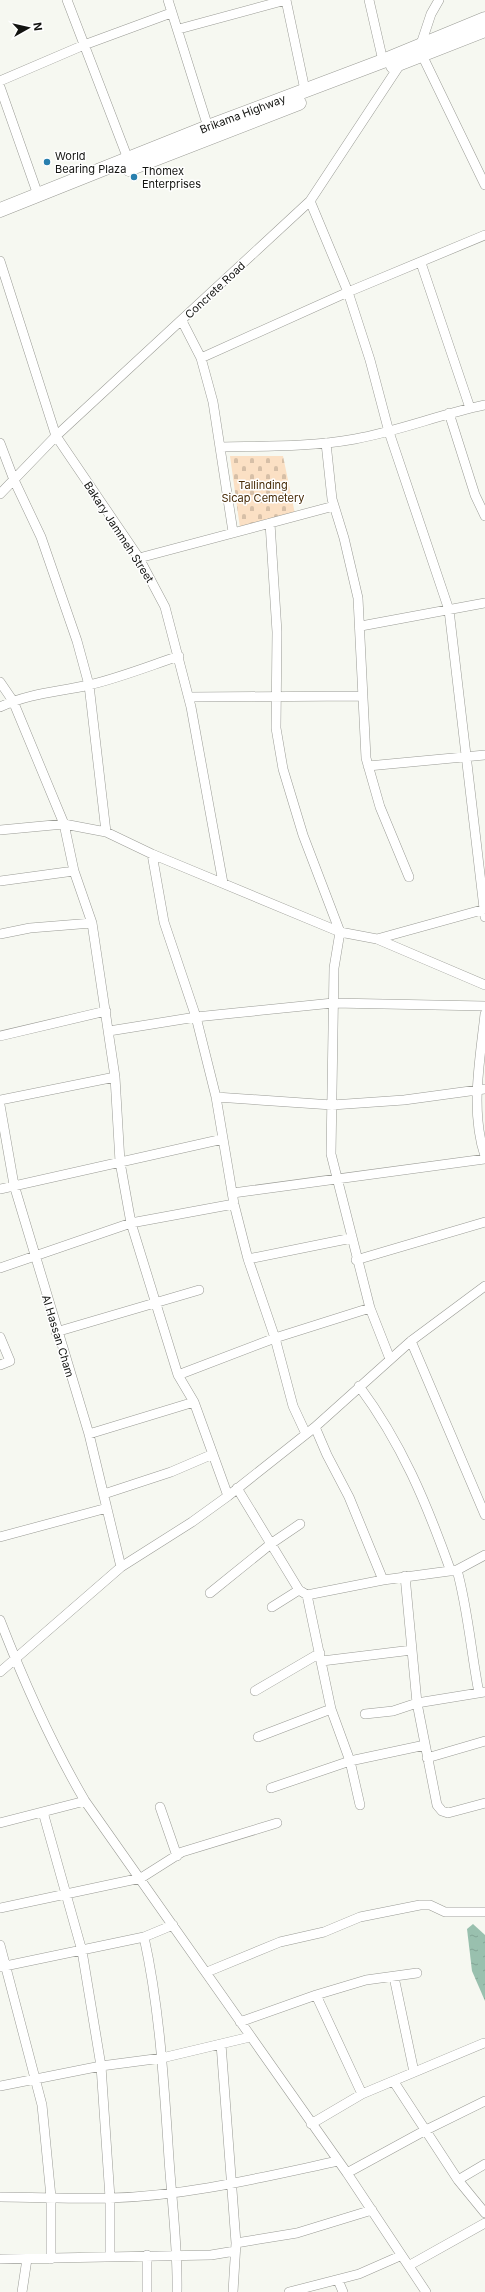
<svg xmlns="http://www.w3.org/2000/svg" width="485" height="2292" font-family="Inter,sans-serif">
  <defs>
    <pattern id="cemetery-stones" width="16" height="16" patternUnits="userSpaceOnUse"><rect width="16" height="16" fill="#fbe0c4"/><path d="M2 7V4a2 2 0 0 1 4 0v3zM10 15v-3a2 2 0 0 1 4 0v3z" fill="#d6bfa7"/></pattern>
    <pattern id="water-ripples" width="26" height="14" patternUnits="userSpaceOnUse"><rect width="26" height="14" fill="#99c0ae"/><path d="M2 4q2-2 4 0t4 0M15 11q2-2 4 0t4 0" fill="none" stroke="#83a495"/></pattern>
  </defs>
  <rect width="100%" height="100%" fill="#f6f8f1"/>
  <path fill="url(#cemetery-stones)" d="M230 456H283L295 514 240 528Z"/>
  <path fill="url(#water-ripples)" d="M473 1924 485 1935V2001L472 1971 467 1929Z"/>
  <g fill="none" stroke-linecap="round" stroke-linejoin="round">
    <defs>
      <path id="minor" d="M67 0 128 159
        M168 0 208 127
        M286 0 305 90
        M369 0 383 61
        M179 29 286 0
        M421 44 431 14 439 0
        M422 55 485 185
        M0 81 84 45 171 13
        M0 87 38 195
        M310 201 348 292 370 360 389 432 449 610 485 917
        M0 261 56 436 139 558 165 607 191 707 223 883
        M421 263 470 408
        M182 321 201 358 213 402 233 532
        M201 358 348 292 485 235
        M449 413 475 495 485 516
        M0 443 14 480 41 537 77 641 89 685 106 832
        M326 443 332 499 344 538 358 598 366 758 380 807 409 877
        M221 447C266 446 311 447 355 439 399 431 441 414 485 405
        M0 494 56 436 310 201 401 63
        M270 523 277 632 276 728 283 769 303 835 340 932 334 968 331 1154 370 1308 390 1359
        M139 558 334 506
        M361 626 485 603
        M0 682 13 701 64 824 74 871 92 923 115 1077 120 1162 131 1223 178 1375 194 1402 228 1496
        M189 697 363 696
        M0 707C29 693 58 692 89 685 119 678 149 666 179 656
        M368 766 485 755
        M0 830 64 824 106 832 152 854 340 932 377 939 485 985
        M152 854 164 922 196 1017 216 1097 234 1204 248 1259 275 1338 293 1406 306 1434
        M0 881 74 871
        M0 934 30 928 92 923
        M377 939 485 909
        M485 1014C480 1060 470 1111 485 1156
        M109 1031 196 1017 333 1003 485 1006
        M0 1036 106 1011
        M216 1097 332 1105 404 1100 485 1089
        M0 1100 115 1077
        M0 1105 14 1185 89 1434 121 1567
        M0 1189 223 1139
        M233 1193 485 1159
        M248 1259 352 1238
        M356 1260 485 1222
        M0 1268 131 1223 234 1204
        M56 1332 199 1290
        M0 1337 10 1361 0 1365
        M411 1341 485 1515
        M178 1375 275 1338 370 1308
        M359 1386C402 1444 426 1502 450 1569
        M315 1427 327 1455 349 1497 383 1580
        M89 1434 194 1402
        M237 1488 299 1590 307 1595 331 1709 350 1761 360 1805
        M104 1494 171 1472 213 1454
        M0 1537 107 1508
        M457 1570C468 1610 471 1652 479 1693
        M405 1576 417 1703 437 1805 442 1811 448 1813 485 1803
        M210 1593 272 1543 300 1524
        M307 1595 383 1580 457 1570 485 1555
        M272 1607 299 1590
        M0 1620C24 1682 51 1743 85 1801L347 2173 426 2292
        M322 1661 412 1650
        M0 1672 121 1567 192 1522 228 1496 315 1427 411 1341 485 1286
        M255 1691 320 1653
        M365 1714 393 1711 417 1703 485 1692
        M258 1737 331 1709
        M427 1758 485 1741
        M271 1788 350 1761 425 1745
        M160 1807 177 1856
        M43 1812 82 1951 101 2066 110 2198V2257
        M0 1823 85 1801
        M0 1908 141 1878 182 1852 277 1823
        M144 1937C160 2010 164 2085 169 2159 172 2204 178 2247 177 2292
        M0 1945 42 2105 51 2197V2259
        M0 1967 144 1937 173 1925
        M207 1972 280 1942 324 1932 360 1917 420 1905H430L445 1912H485
        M394 1977 414 2072
        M316 1995 362 2094
        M240 2022 316 1995 366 1980 417 1973
        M221 2044 236 2243 233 2292
        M394 2082 458 2180 485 2213
        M0 2086 101 2066 162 2058 250 2037
        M311 2124 362 2094 484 2043
        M347 2173 424 2131 485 2101
        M458 2180 485 2164
        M0 2197C36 2197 73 2199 110 2198 187 2196 263 2177 338 2161
        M236 2243 297 2233 372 2210
        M147 2255V2292
        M0 2259 211 2255 235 2251
        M410 2265 485 2223
        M338 2280 343 2292
        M22 2292 27 2259
        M289 2292 359 2274 400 2256"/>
      <g id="highway">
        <path d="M393 66 485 30"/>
        <path d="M129 169 299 103"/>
        <path id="s1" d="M0 210 208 127 383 61 485 19"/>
      </g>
    </defs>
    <use href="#minor" stroke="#9a9b95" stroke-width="10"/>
    <use href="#highway" stroke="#9a9b95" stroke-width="15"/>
    <use href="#minor" stroke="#fff" stroke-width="9"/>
    <use href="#highway" stroke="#fff" stroke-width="14"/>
  </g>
  <g fill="#287fae" stroke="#fff" stroke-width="1.5">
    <circle cx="47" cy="162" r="4"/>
    <circle cx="134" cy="177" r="4"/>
  </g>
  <g text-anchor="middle" stroke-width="3" stroke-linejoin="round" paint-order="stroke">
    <g font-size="11" fill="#131411" stroke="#fff">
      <text dy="4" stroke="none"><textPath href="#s1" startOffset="261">Brikama Highway</textPath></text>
      <text transform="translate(215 290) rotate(-43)" y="4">Concrete Road</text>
      <text transform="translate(119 532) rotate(57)" y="4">Bakary Jammeh Street</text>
      <text transform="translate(58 1336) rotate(73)" y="4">Al Hassan Cham</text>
    </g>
    <g font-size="11" fill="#131411" stroke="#fff" text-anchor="start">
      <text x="55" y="160">World<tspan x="55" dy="13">Bearing Plaza</tspan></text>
      <text x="142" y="175">Thomex<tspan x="142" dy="13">Enterprises</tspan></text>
    </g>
    <g font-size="11" fill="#472b07" stroke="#fff">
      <text x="263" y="489">Tallinding<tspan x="263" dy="13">Sicap Cemetery</tspan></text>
    </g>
  </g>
  <g transform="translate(28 28) rotate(82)" stroke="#ffffff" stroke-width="3" paint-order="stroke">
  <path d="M0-3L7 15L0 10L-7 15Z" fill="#131411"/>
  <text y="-6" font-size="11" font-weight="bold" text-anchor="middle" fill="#131411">N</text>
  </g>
</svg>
